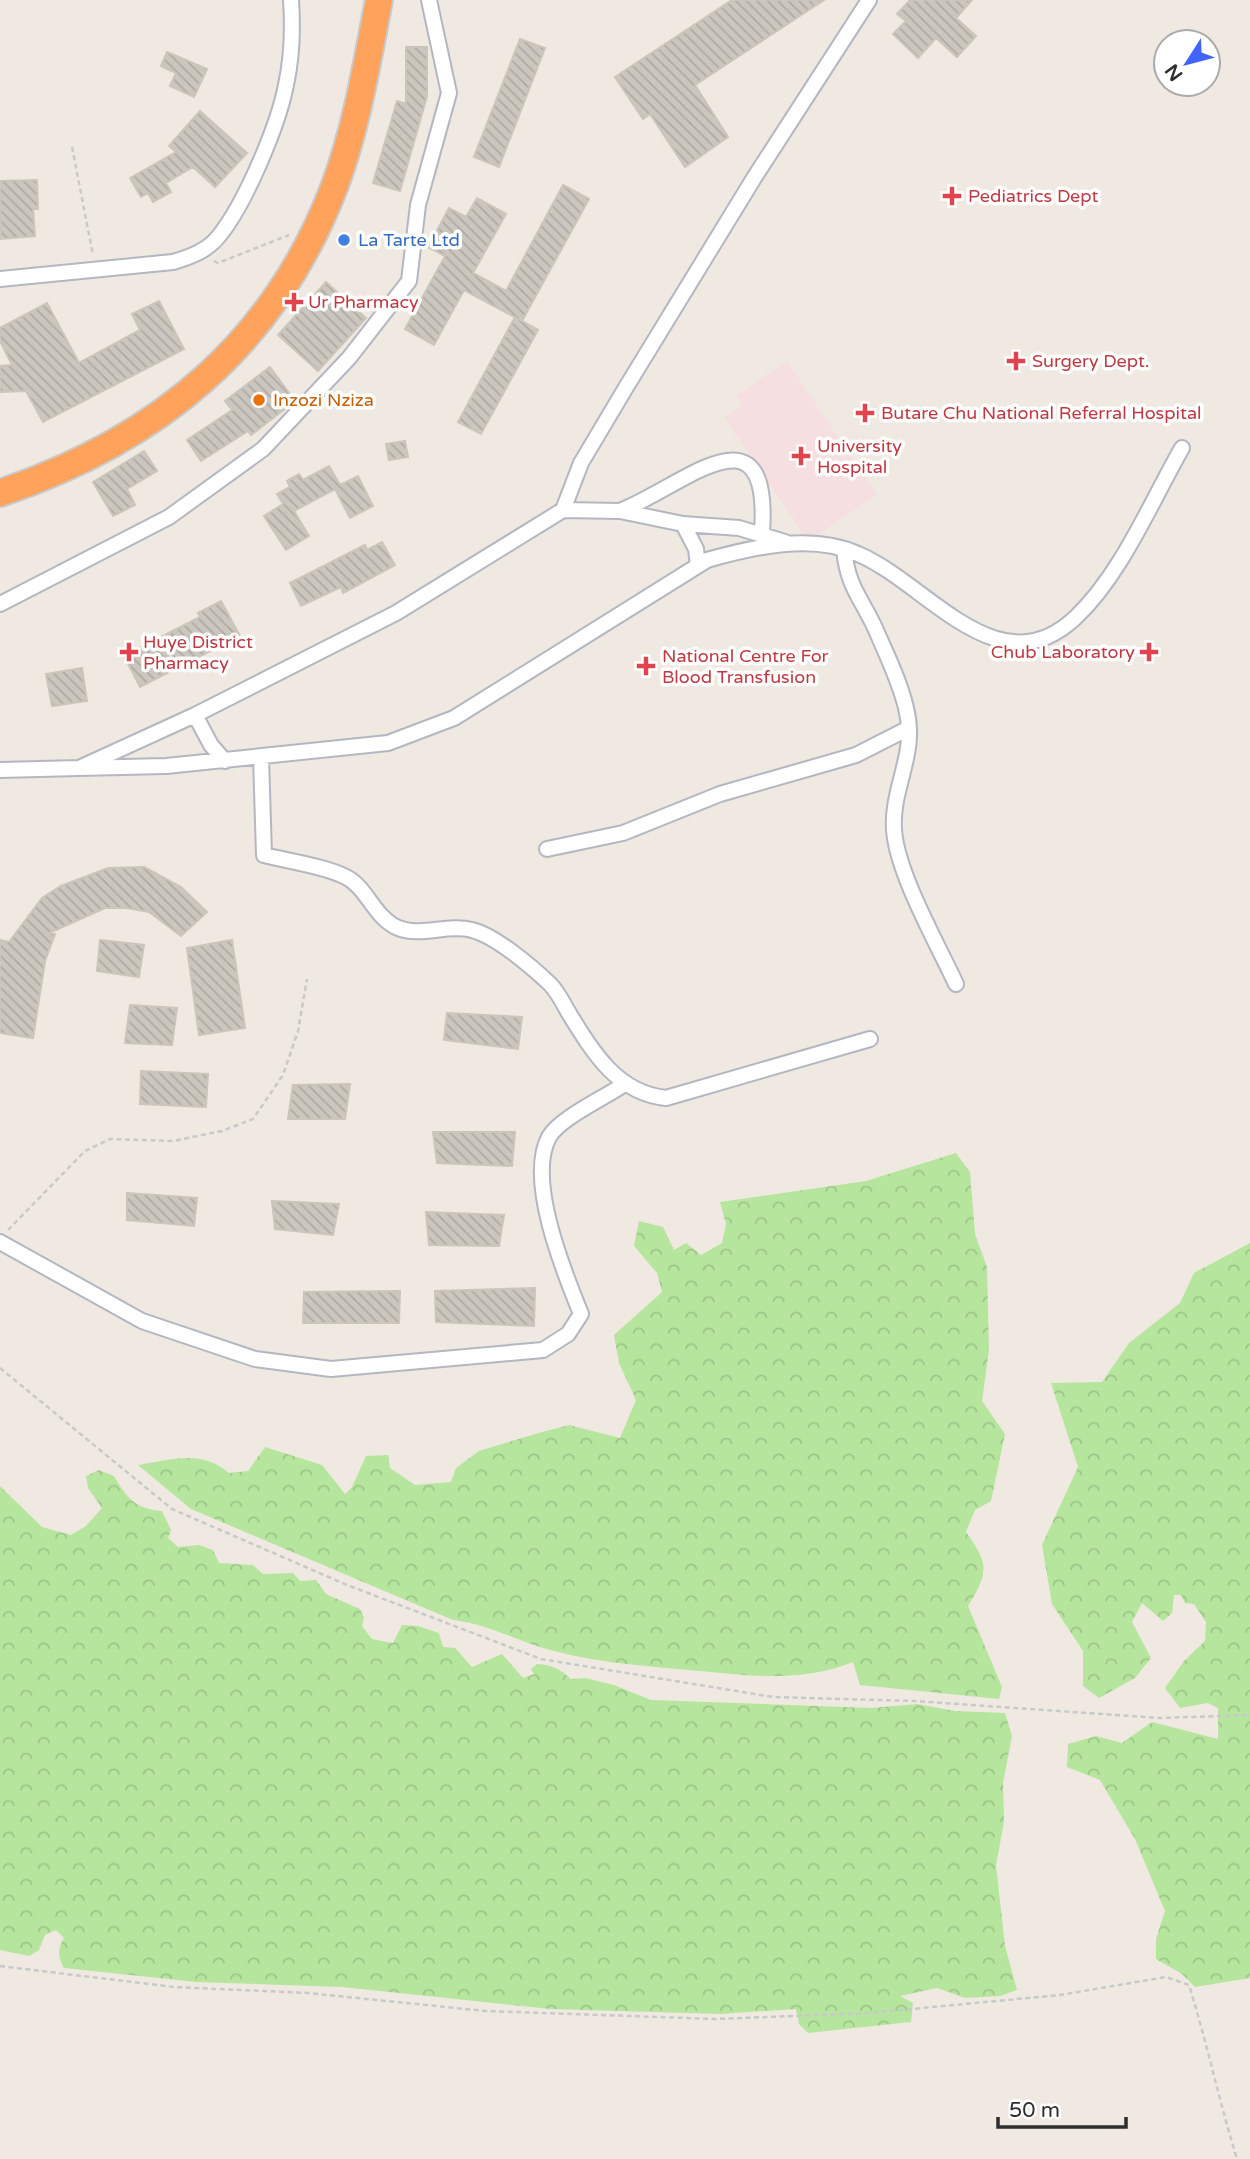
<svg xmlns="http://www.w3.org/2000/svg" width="1250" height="2159" font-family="'Varela Round',sans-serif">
  <defs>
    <pattern id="forest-crowns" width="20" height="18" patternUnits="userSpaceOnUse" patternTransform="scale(1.75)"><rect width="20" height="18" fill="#b6e59e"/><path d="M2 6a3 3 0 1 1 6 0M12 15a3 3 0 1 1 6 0" fill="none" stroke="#9dc588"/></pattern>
    <pattern id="building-back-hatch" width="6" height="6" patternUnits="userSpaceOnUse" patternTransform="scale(1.75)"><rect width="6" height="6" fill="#cbc7bf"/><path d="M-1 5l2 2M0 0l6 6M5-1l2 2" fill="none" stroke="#afaba4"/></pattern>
  </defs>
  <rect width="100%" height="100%" fill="#efe9e1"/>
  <path fill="#f5dfe0" d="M787 361 877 495 808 541 724 417 742 405 736 396Z"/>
  <path fill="url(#forest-crowns)" d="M956 1153 970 1172 975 1234 987 1267 989 1350 982 1401 1005 1434 991 1501 975 1510 966 1532C989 1564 989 1572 968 1606L1002 1687 999 1699 860 1685 853 1662C796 1685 738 1674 678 1669 632 1665 585 1661 540 1647 510 1637 485 1624 453 1620L191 1509 138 1465C172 1460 201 1449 229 1473L248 1471 265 1447 322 1465 345 1494 352 1487 366 1456 388 1455 390 1468 415 1485 451 1482 456 1468 479 1451 535 1434 569 1425 620 1438 636 1400 619 1363 614 1335 662 1292 657 1273 634 1246 639 1221 663 1227 674 1250 686 1243 701 1255 722 1243 726 1224 720 1202 866 1181Z
    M1250 1243V1978L1195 1987 1182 1974 1156 1959V1939L1165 1911 1135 1839 1100 1780 1067 1767 1068 1744 1096 1736 1122 1743 1152 1722 1218 1739V1708L1208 1703 1180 1708 1165 1688 1184 1661 1205 1641 1206 1622 1194 1604 1185 1603 1181 1595H1174L1172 1613 1163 1621 1142 1603 1132 1622 1151 1658 1135 1678 1099 1698 1083 1686V1651L1052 1604 1042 1545 1078 1467 1051 1383 1102 1382 1129 1343 1180 1303 1194 1273Z
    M99 1470 114 1476C127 1498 135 1509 162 1511L171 1530 168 1538 178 1547 199 1545 213 1550 219 1563 253 1565 263 1574 293 1573 300 1581 316 1580 326 1594 360 1609 364 1618 362 1626 372 1639 393 1643 402 1625 418 1626 439 1633 443 1647 455 1648 472 1667 502 1654 523 1678 534 1674 531 1669 537 1664C552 1665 560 1669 571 1679L585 1678 614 1685 651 1700 872 1708 917 1704 955 1711 1005 1713 1012 1736 1003 1783 1004 1822 996 1865 1005 1946 1017 1990 1000 1996 965 1998 937 1988 900 1996 913 2003 911 2022 808 2033 799 2024 796 2009 720 2014 550 2009 342 1987 196 1982 64 1968C58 1957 57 1949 64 1938L56 1930 45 1935 39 1950 29 1956 0 1950V1486L42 1527 71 1535 86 1526 102 1508 88 1488 86 1476Z"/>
  <path fill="url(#building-back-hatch)" stroke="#cbc5ba" stroke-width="2" d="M732 0H824L695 85 728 137 685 167 650 114 643 119 615 77Z
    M910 0H972L956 18 976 36 957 57 936 38 918 58 893 34 906 21 897 14Z
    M520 39 545 48 499 167 474 157Z
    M406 47H427V96L400 191 373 183 397 101 406 104Z
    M167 52 207 69 194 97 170 86 176 73 161 66Z
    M200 111 247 153 215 187 193 167 166 183 171 192 153 202 148 193 141 197 130 178 176 152 169 146Z
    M37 180 38 209H33L35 236 1 239 0 181Z
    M563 185 589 199 522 321 464 290 434 345 405 329 445 256 428 247 449 208 466 217 477 198 506 214 473 273 506 291Z
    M326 282 366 318 318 371 278 335Z
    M159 301 184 349 43 422 26 391 0 392V366L12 365 0 341V328L47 303 79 363 140 330 132 314Z
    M515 317 538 330 481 434 458 422Z
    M270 367 295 401 251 435 248 431 201 461 187 440 232 410 225 401Z
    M405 441 408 457 389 460 386 444Z
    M144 451 157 471 127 489 135 505 113 516 93 482Z
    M329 466 340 485 358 476 373 506 350 518 335 489 294 511 309 536 286 550 264 516 283 504 277 494 290 487 287 481 299 474 303 480Z
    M382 542 395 565 343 593 341 587 301 606 290 583 365 545 367 550Z
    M221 601 240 636 140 687 124 656 200 617 198 613Z
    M82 668 87 701 52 706 46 674Z
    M144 867 181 887 207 912 181 936 149 912 127 908H105L49 933 55 934 45 961 33 1038 0 1033V940L9 942 42 898 61 886 108 868Z
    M100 940 144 945 139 977 97 971Z
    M232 940 245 1028 199 1035 187 948Z
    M130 1005 177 1008 172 1045 125 1043Z
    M447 1013 522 1017 518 1049 444 1040Z
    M141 1071 208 1074 206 1107 140 1104Z
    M350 1084 345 1119H288L293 1085Z
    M433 1132H515L512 1166 437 1163Z
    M127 1193 197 1198 194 1226 127 1220Z
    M272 1201 339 1204 333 1235 275 1229Z
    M426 1212 504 1215 499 1246 429 1245Z
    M535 1288 534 1326 436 1322 435 1291Z
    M400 1291 399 1323H303L304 1292Z"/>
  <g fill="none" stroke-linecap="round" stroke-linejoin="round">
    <defs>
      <path id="street" d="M0 279 173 262C190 257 207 251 219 236 245 204 278 126 286 85 292 57 293 29 291 0
        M563 510 620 511 683 524 739 528 785 542
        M622 510C685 485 771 401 762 532
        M683 524 696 549 698 566
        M844 550C848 587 860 596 875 628 886 653 900 682 906 708 918 754 891 787 894 830 897 873 937 943 956 984
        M0 604 169 517 263 449 349 358 409 281 418 205 449 93 429 0
        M195 715 211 745 225 761
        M261 757 264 855C287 861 325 866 346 877 366 887 373 914 394 926 418 939 446 923 472 930 496 936 532 967 550 984 558 992 564 1005 570 1015 594 1054 618 1093 666 1098L870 1039
        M79 768 166 766 388 743 454 718 707 560C753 547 812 533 858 554 927 583 998 690 1075 618 1121 575 1151 502 1182 448
        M0 770 79 768 195 715 396 613 563 510 581 463 625 389 754 178 869 0
        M547 849 623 833 720 794 856 755 909 728
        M0 1242 142 1321 255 1359 331 1369 543 1350 568 1334 581 1314C564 1272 526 1180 549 1137 560 1118 604 1098 623 1085"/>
      <path id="highway" d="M0 493C158 440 275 344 335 185 357 126 367 62 379 0"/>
    </defs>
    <use href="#street" stroke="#b4b7c1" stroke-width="18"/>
    <use href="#highway" stroke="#c9c9c9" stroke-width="30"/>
    <path stroke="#c9c9c9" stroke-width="2.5" stroke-dasharray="5 3.5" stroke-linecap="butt" d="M72 147 93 255
      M214 261 218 263 289 235
      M8 1230 85 1151 110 1139 173 1141 222 1131 253 1119 283 1075 298 1031 307 979
      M0 1368 172 1509 347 1585 541 1659 773 1697 914 1701 1160 1718 1250 1715
      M0 1966 174 1987 308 1993 485 2011 716 2019 869 2013 1060 1995 1166 1977 1189 1985C1207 2043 1219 2101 1237 2159"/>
    <use href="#street" stroke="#fff" stroke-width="14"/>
    <use href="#highway" stroke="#ffa35c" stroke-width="26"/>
  </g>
  <g fill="#e0444e" stroke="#fff" stroke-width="2.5">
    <path d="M948.5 185.5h7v7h7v7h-7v7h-7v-7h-7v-7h7z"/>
    <path d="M290.5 291.5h7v7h7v7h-7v7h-7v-7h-7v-7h7z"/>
    <path d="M1012.5 350.5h7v7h7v7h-7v7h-7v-7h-7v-7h7z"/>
    <path d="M861.5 402.5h7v7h7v7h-7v7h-7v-7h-7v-7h7z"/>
    <path d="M797.5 445.5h7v7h7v7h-7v7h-7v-7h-7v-7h7z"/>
    <path d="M125.5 641.5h7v7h7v7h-7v7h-7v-7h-7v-7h7z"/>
    <path d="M1145.5 641.5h7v7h7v7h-7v7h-7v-7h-7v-7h7z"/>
    <path d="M642.5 655.5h7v7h7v7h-7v7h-7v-7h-7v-7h7z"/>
  </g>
  <circle fill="#3f7fe0" stroke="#fff" stroke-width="2.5" cx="344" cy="240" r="7"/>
  <circle fill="#e8710a" stroke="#fff" stroke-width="2.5" cx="259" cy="400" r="7"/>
  <g text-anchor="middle" stroke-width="7" stroke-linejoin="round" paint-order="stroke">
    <g font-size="18" fill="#be3a42" stroke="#fff" text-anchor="start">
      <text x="968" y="202">Pediatrics Dept</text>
      <text x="308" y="308">Ur Pharmacy</text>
      <text x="1032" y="367">Surgery Dept.</text>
      <text x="881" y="419">Butare Chu National Referral Hospital</text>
      <text x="817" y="452">University<tspan x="817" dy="21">Hospital</tspan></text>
      <text x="143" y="648">Huye District<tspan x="143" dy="21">Pharmacy</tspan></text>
      <text x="1135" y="658" text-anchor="end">Chub Laboratory</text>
      <text x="662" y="662">National Centre For<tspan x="662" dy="21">Blood Transfusion</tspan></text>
    </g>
    <g font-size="18" fill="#366cbe" stroke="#fff" text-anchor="start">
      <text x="358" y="246">La Tarte Ltd</text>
    </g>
    <g font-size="18" fill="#c56008" stroke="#fff" text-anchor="start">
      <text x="273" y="406">Inzozi Nziza</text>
    </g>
  </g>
  <g transform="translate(1187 63) rotate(234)"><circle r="33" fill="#ffffff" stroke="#ababab" stroke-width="2"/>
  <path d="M0-5L12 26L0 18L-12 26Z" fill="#4264fb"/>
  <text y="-10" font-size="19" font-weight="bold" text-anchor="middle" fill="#2e2e2e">N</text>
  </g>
  <path d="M998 2117v10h128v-10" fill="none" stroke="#2e2e2e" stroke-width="3.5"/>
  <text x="1009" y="2117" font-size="21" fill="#2e2e2e" stroke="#ffffff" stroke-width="5" paint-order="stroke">50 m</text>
</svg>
